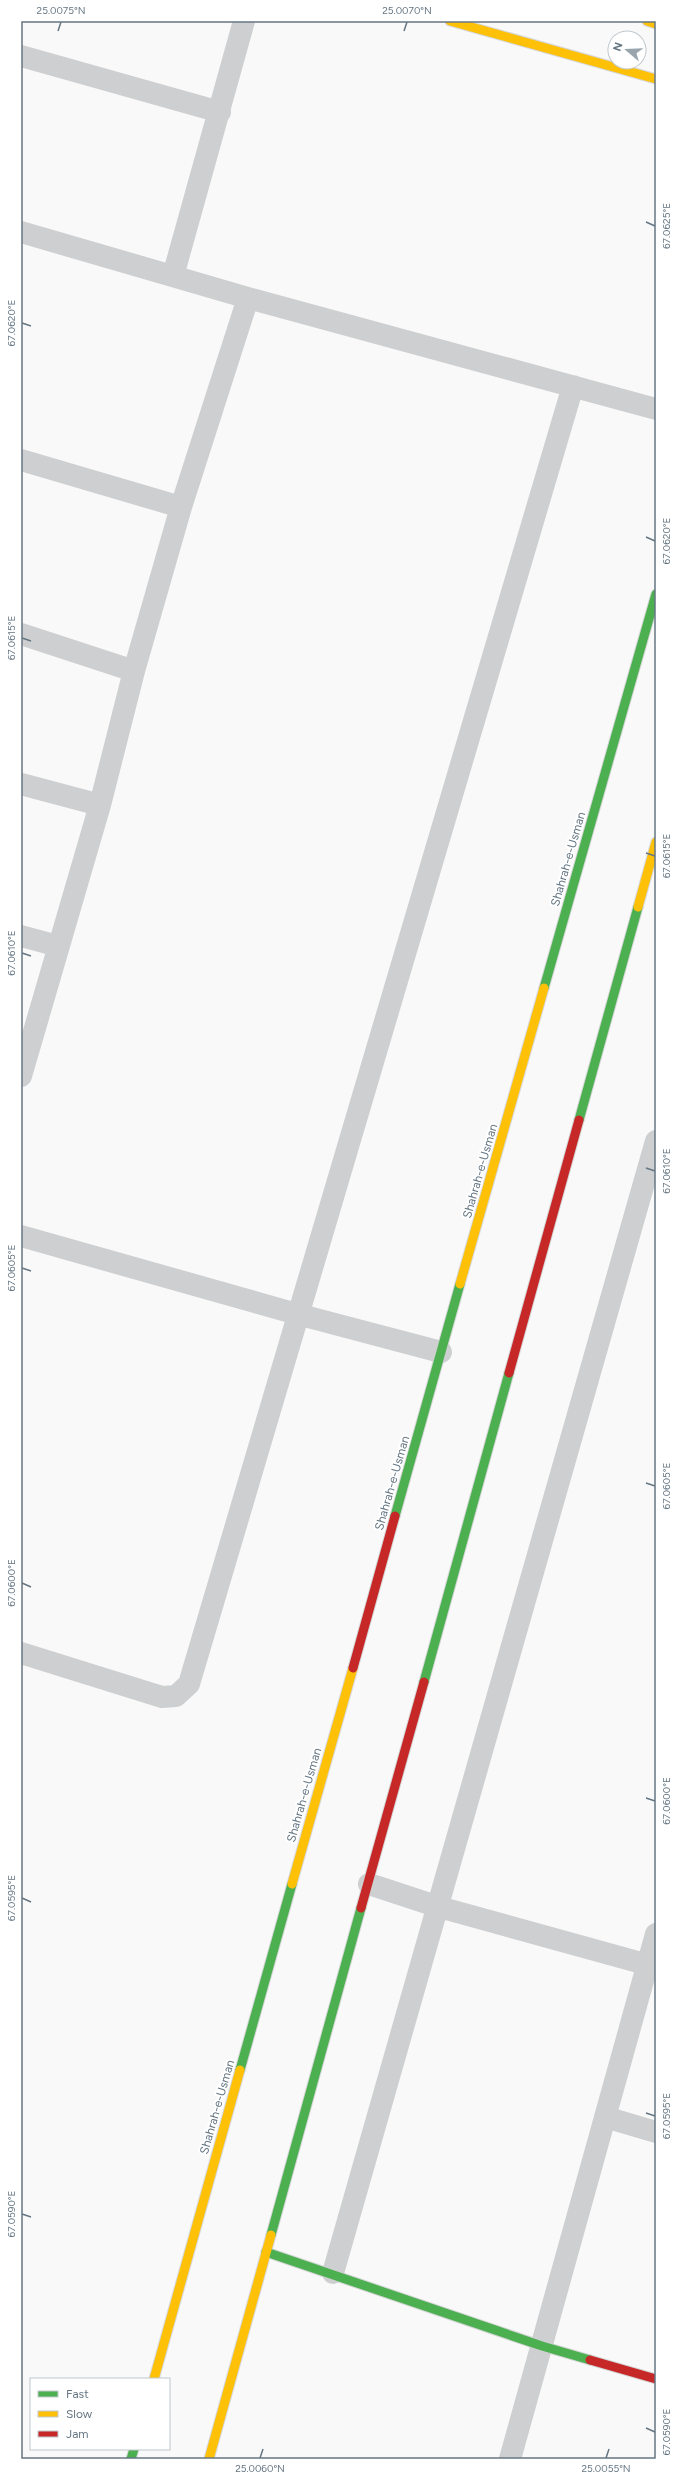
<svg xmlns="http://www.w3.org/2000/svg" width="677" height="2480" font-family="Figtree,sans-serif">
  <rect width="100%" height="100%" fill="#f9f9f9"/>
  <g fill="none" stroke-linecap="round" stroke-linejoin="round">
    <defs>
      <path id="fast" d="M544 988 656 594
        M579 1120 638 907
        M395 1516 460 1284
        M424 1682 509 1373
        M240 2070 292 1884
        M271 2235 361 1908
        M266 2252 542 2346 590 2360
        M131 2459 134 2449"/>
      <path id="slow" d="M450 21 656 79
        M647 21 656 24
        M638 907 656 842
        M460 1284 544 988
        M292 1884 353 1668
        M154 2379 240 2070
        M209 2459 271 2235"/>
      <path id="jam" d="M509 1373 579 1120
        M353 1668 395 1516
        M361 1908 424 1682
        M590 2360 656 2379"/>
    </defs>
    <use href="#fast" stroke="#d5d6d7" stroke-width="11"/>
    <use href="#slow" stroke="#d5d6d7" stroke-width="11"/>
    <use href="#jam" stroke="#d5d6d7" stroke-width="11"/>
    <path stroke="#cecfd0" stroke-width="22" d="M21 56 220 112
      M21 232 248 298 181 507 134 671 100 805 21 1076
      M173 276 244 21
      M248 298 656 409
      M21 460 181 507
      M21 634 134 671
      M21 784 100 805
      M21 936 58 946
      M21 1236 297 1314 441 1352
      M21 1653 162 1697 176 1696 189 1684 573 386
      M369 1884 439 1907 656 1967
      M605 2117 656 2132
      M333 2273 656 1141
      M510 2459 656 1934"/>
    <use href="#fast" stroke="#4caf50" stroke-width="9"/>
    <use href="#slow" stroke="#ffc107" stroke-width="9"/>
    <use href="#jam" stroke="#c62828" stroke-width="9"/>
  </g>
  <path fill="none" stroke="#657683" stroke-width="1.5" d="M58 31 61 22M404 31 407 22M646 222 655 226M22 323 31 326M646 537 655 541M22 638 31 641M646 853 655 856M22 953 31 956M646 1168 655 1171M22 1268 31 1271M646 1483 655 1486M22 1583 31 1587M646 1798 655 1801M22 1898 31 1902M646 2113 655 2116M22 2214 31 2217M646 2428 655 2432M260 2458 263 2449M606 2458 609 2449"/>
  <g text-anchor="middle" stroke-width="4" stroke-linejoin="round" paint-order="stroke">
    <g font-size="12" fill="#657683" stroke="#fff">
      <text transform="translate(568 859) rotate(-74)" y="4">Shahrah-e-Usman</text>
      <text transform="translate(480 1171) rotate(-74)" y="4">Shahrah-e-Usman</text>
      <text transform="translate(392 1483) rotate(-74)" y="4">Shahrah-e-Usman</text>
      <text transform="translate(304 1795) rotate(-74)" y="4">Shahrah-e-Usman</text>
      <text transform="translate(217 2107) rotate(-74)" y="4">Shahrah-e-Usman</text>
    </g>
  </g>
  <rect width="677" height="2480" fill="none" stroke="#ffffff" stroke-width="44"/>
  <rect x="30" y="2378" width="140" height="72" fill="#ffffff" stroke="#c1c8cd"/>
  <rect x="38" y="2391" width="20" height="6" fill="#4caf50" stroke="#c1c8cd"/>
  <text x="66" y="2398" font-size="12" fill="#657683">Fast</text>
  <rect x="38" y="2411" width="20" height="6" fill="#ffc107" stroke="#c1c8cd"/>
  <text x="66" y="2418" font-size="12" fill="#657683">Slow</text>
  <rect x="38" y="2431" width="20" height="6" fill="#c62828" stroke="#c1c8cd"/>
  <text x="66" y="2438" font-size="12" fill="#657683">Jam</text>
  <g transform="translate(627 50) rotate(289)"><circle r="19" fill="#ffffff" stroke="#c1c8cd"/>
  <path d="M0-3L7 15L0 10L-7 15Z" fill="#99a4ac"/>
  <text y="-6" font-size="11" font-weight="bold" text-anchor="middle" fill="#657683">N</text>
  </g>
  <rect x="22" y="22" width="633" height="2436" fill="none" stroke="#657683" stroke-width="1.5"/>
  <g font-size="10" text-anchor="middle" fill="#657683">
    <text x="61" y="14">25.0075°N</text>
    <text x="407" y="14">25.0070°N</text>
    <text transform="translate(666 226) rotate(-90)" y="4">67.0625°E</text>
    <text transform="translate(11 323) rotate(-90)" y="4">67.0620°E</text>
    <text transform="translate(666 541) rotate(-90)" y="4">67.0620°E</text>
    <text transform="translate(11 638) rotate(-90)" y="4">67.0615°E</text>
    <text transform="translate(666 856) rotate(-90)" y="4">67.0615°E</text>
    <text transform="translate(11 953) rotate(-90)" y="4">67.0610°E</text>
    <text transform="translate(666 1171) rotate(-90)" y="4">67.0610°E</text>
    <text transform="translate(11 1268) rotate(-90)" y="4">67.0605°E</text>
    <text transform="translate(666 1486) rotate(-90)" y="4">67.0605°E</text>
    <text transform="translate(11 1583) rotate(-90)" y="4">67.0600°E</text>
    <text transform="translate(666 1801) rotate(-90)" y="4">67.0600°E</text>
    <text transform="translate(11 1898) rotate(-90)" y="4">67.0595°E</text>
    <text transform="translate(666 2116) rotate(-90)" y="4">67.0595°E</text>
    <text transform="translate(11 2214) rotate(-90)" y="4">67.0590°E</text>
    <text transform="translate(666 2432) rotate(-90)" y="4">67.0590°E</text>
    <text x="260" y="2472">25.0060°N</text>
    <text x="606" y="2472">25.0055°N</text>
  </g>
</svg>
